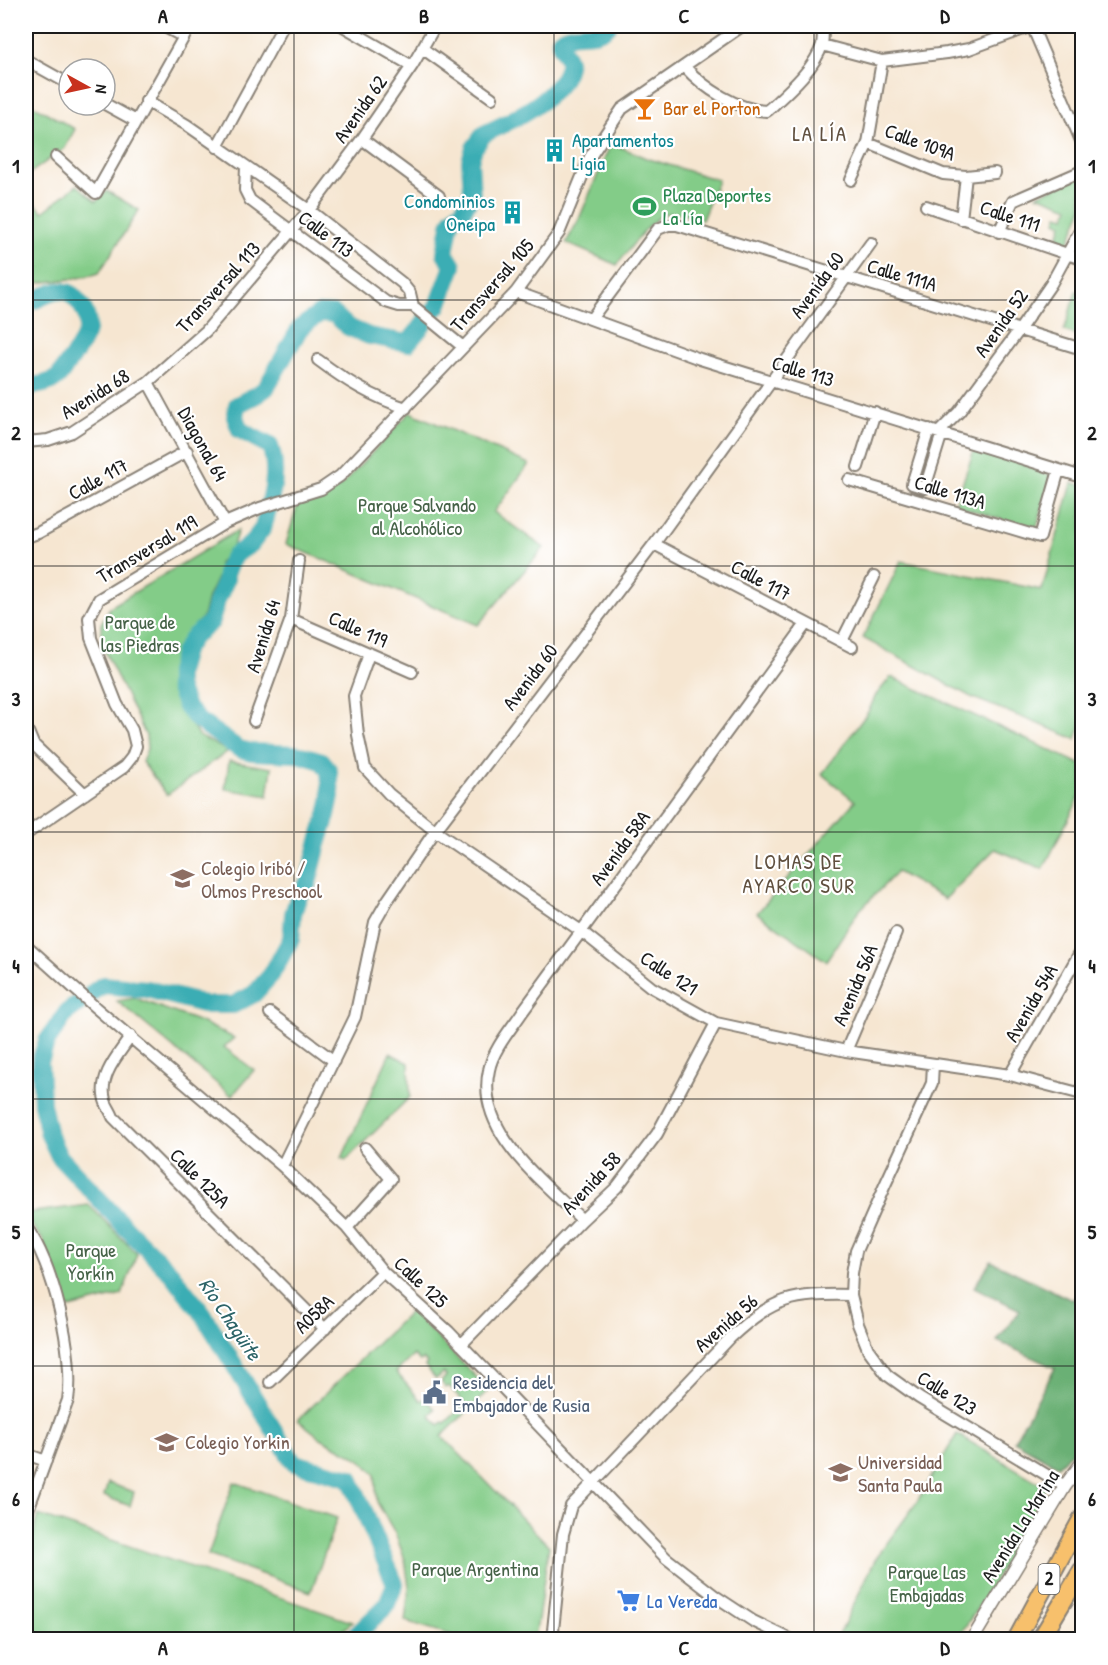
<svg xmlns="http://www.w3.org/2000/svg" width="1108" height="1665" font-family="'Patrick Hand',sans-serif">
  <rect width="100%" height="100%" fill="#fff"/>
  <filter id="ink" filterUnits="userSpaceOnUse"><feTurbulence type="fractalNoise" baseFrequency=".0167" numOctaves="2"/><feDisplacementMap in="SourceGraphic" scale="12" xChannelSelector="R" yChannelSelector="G"/><feConvolveMatrix kernelMatrix="1 2 1 2 8 2 1 2 1" color-interpolation-filters="sRGB"/></filter>
  <filter id="wash" filterUnits="userSpaceOnUse"><feTurbulence type="fractalNoise" baseFrequency=".008" numOctaves="4" result="noise"/><feDisplacementMap in="SourceGraphic" scale="24" xChannelSelector="R" yChannelSelector="G"/><feGaussianBlur stdDeviation="1.35" result="paint"/><feColorMatrix in="noise" values="0 0 0 0 0 0 0 0 0 0 0 0 0 0 0 0 0 1.4 0 .05"/><feComposite in="paint" operator="in"/></filter>
  <g filter="url(#wash)">
    <rect width="100%" height="100%" fill="#f6e6d1"/>
    <path fill="#83cc88" stroke="#507452" stroke-width="1.5" fill-rule="evenodd" d="M26 101 75 129 65 148 26 176Z
      M611 143 646 158 718 180 702 220C692 217 680 212 669 213 652 215 628 252 617 265L566 243 579 219Z
      M1081 176 1082 210 1068 244 1057 241 1062 224 1056 221 1058 215 1065 217 1069 207 1037 195Z
      M77 185 96 201 107 191 139 210 99 273C75 281 50 280 26 285V194L43 212Z
      M1076 291 1082 293V337L1064 331Z
      M410 412 529 464 494 512 544 548 478 625 286 544 298 503 322 498 341 486Z
      M976 444 1052 476 1036 530 955 505Z
      M1072 483 1082 485V722L1076 739 971 697 863 638 901 561 1042 590Z
      M238 530 232 549 219 563 218 576 208 597 203 617 187 633 175 652 171 676 182 711 199 736 228 751 167 795 142 762 147 749 146 736 102 646 101 624 110 607Z
      M891 677 1082 765V792L1043 869 995 849 945 899 897 872 858 912 826 961 757 913 855 801 822 774 868 712 876 695Z
      M229 761 272 768 268 796 225 789Z
      M135 998 203 1023 234 1038 224 1047 254 1070 232 1096 117 1001Z
      M390 1053 409 1063 410 1097 346 1160 342 1158Z
      M89 1205 137 1254 122 1295 66 1309 43 1240 26 1218V1213Z
      M411 1311 489 1390 442 1436 549 1546 535 1639H464L405 1621 409 1587 405 1560 395 1533 377 1502 375 1474 361 1460 321 1438 298 1420ZM414 1355 420 1361 423 1359 427 1363 425 1366 436 1379 444 1373 446 1376 441 1382 446 1388 449 1386 465 1404 445 1423 443 1422 439 1425 430 1416 435 1409 425 1398 421 1401 396 1372Z
      M957 1434 1046 1487 985 1597 957 1639H837L876 1558 915 1505Z
      M234 1482 337 1518 311 1592 208 1555Z
      M108 1483 134 1492 130 1506 104 1496Z
      M38 1515 352 1622 334 1639H26V1565Z"/>
    <path fill="#6ab074" stroke="#436648" stroke-width="1.5" d="M991 1261 1072 1300 1082 1291V1441L1058 1466 1014 1441 1055 1368 997 1341 1020 1310 974 1287Z"/>
    <g fill="none" stroke-linecap="round" stroke-linejoin="round">
      <path stroke="#3badb4" stroke-width="18" d="M26 303C38 301 53 288 66 292 72 293 76 299 80 304 96 325 84 341 71 359 66 365 62 373 57 378 49 384 35 386 26 387
        M266 518 263 528C270 501 280 474 270 446L240 430 235 417 237 405 258 394 266 388 300 328 320 313 334 314 348 327 369 336 408 343 423 325 427 317 438 306 453 266 445 253 450 225 453 218 463 210 472 194 470 161 474 148 484 134C511 121 561 98 568 66 570 56 559 50 560 40 577 28 593 40 608 26
        M92 993 103 985 147 989 207 1005H233L254 994 271 975 291 939 293 914 299 895 308 883 318 844 327 815 331 796 329 771 322 761 305 756 295 754 252 752 239 749 199 721 186 707 178 686V672L184 651 193 637 211 622 217 600 226 580V571L231 561 236 554 251 544 263 528
        M78 1004 67 1012 47 1041 40 1061 42 1104 49 1135 59 1156 124 1226 170 1272 203 1314 294 1463 350 1478 395 1584 386 1606 351 1640"/>
    </g>
  </g>
  <g filter="url(#ink)">
    <g fill="none" stroke-linecap="round" stroke-linejoin="round">
      <defs>
        <path id="minor" d="M163 26 184 37
          M343 26 412 66
          M822 45 882 61 947 53 969 49 1032 26 1082 143
          M422 48 492 98
          M26 60 69 84
          M685 67C704 88 737 110 767 111 784 95 815 69 822 45 823 39 823 31 823 26
          M146 101 187 125 309 210 402 283 410 293 413 306
          M105 104 136 121
          M362 139 439 196
          M868 143 943 174 966 176 995 173
          M217 147 283 26
          M56 157 96 193 190 26
          M246 167 245 190 250 200 386 302 399 306H413L463 347
          M851 180 868 143 882 61
          M926 206 1082 259
          M961 219 966 176
          M999 232 1013 201 1082 171
          M516 292 700 359 1082 477
          M591 319 658 229 668 225H677L1082 349
          M318 360C346 381 372 397 406 408
          M148 382 225 523
          M929 429 912 484 925 488 942 433
          M939 432 959 412 1020 329 1051 284 1082 227
          M26 442 48 440 72 432 148 382 206 331 309 210 362 139 412 66 435 26
          M858 467 875 412
          M849 480 1040 537 1059 470
          M26 537 38 533 187 451
          M654 544 852 647
          M291 619 412 672
          M842 641 874 577
          M369 654 354 696 358 735 365 768 389 794 435 831 581 931 651 987 716 1023 846 1051 1010 1075 1082 1094
          M254 721 291 619 299 561
          M26 727 33 744 85 794
          M26 834 124 767 132 757 136 746 132 730 117 704 91 638 89 618 99 599 225 523 260 508 321 489 340 476 516 292 559 233 590 157 622 109 742 26
          M26 945 96 1008 282 1166 347 1228 383 1272 449 1332 666 1558 715 1596 753 1621 792 1640
          M270 1013 334 1061
          M131 1036C119 1054 98 1076 105 1100 106 1105 111 1111 113 1117L325 1329
          M846 1051 896 933
          M933 1064 932 1083 885 1185 856 1251 852 1273 851 1295 858 1324 868 1349 887 1375 919 1398 1065 1486
          M1010 1075 1082 949
          M282 1166 355 1017 375 922 387 901 435 831 654 544 871 243
          M582 1220C543 1181 475 1132 489 1070 493 1049 512 1028 523 1011L806 624
          M26 1227C53 1261 75 1356 68 1400L26 1515
          M347 1228 391 1179 365 1148
          M461 1345 582 1220 617 1187 657 1134 716 1023
          M270 1382 383 1272
          M26 1454 46 1461
          M552 1640 563 1534 571 1506 731 1337C775 1297 792 1294 851 1295"/>
        <path id="tertiary" d="M972 1640 1065 1486 1082 1463"/>
        <path id="trunk" d="M1016 1640 1082 1518
          M1040 1640 1082 1570"/>
      </defs>
      <use href="#minor" stroke="#898176" stroke-width="14"/>
      <use href="#tertiary" stroke="#898176" stroke-width="15"/>
      <use href="#trunk" stroke="#898176" stroke-width="20"/>
      <use href="#minor" stroke="#fff" stroke-width="10"/>
      <use href="#tertiary" stroke="#fff" stroke-width="12"/>
      <use href="#trunk" stroke="#f7c06c" stroke-width="16"/>
    </g>
  </g>
  <path fill="none" stroke="#1c1c1c" stroke-width="1.5" stroke-opacity="0.55" d="M294 26V1640M554 26V1640M814 26V1640M26 300H1082M26 566H1082M26 832H1082M26 1099H1082M26 1366H1082"/>
  <defs>
    <symbol id="bar-bare" viewBox="-9 -9 18 18"><path d="M-6-5H6L.8 .8V4.5H3.5V6h-7V4.5H-.8V.8Z" fill="#e8710a" stroke="#fff" stroke-width="2.5" paint-order="stroke"/></symbol>
    <symbol id="building-bare" viewBox="-9 -9 18 18"><path d="M-4-6H4V6H1V3H-1V6H-4ZM-2.5-4.3h1.7v1.8h-1.7ZM.8-4.3h1.7v1.8H.8ZM-2.5-1h1.7V.8h-1.7ZM.8-1h1.7V.8H.8Z" fill="#0f9aa8" stroke="#fff" stroke-width="2.5" paint-order="stroke"/></symbol>
    <symbol id="stadium-bare" viewBox="-9 -9 18 18"><path d="M0-5a6.5 5 0 1 0 0 10a6.5 5 0 1 0 0-10ZM-3.5-1.8h7v3.6h-7Z" fill="#2e9e5b" stroke="#fff" stroke-width="2.5" paint-order="stroke"/></symbol>
    <symbol id="school-bare" viewBox="-9 -9 18 18"><path d="M0-5L7-2L0 1L-7-2ZM-4 1L0 2.5L4 1V4Q0 6-4 4Z" fill="#8d6e63" stroke="#fff" stroke-width="2.5" paint-order="stroke"/></symbol>
    <symbol id="civic-bare" viewBox="-9 -9 18 18"><path d="M-.6-6.5H3V-4.5H.6V-3L4-1V1h2V6H-6V1h2V-1L-.6-3ZM-1.2 2.5V6h2.4V2.5Z" fill="#5c6f8a" stroke="#fff" stroke-width="2.5" paint-order="stroke"/></symbol>
    <symbol id="university-bare" viewBox="-9 -9 18 18"><path d="M0-5L7-2L0 1L-7-2ZM-4 1L0 2.5L4 1V4Q0 6-4 4Z" fill="#8d6e63" stroke="#fff" stroke-width="2.5" paint-order="stroke"/></symbol>
    <symbol id="supermarket-bare" viewBox="-9 -9 18 18"><path d="M-6-5.5h2.5l.6 2H6L4.5 2H-2.5L-4.4-4H-6ZM-1.5 3.2a1.3 1.3 0 1 0 .1 0ZM3 3.2a1.3 1.3 0 1 0 .1 0Z" fill="#3f7fe0" stroke="#fff" stroke-width="2.5" paint-order="stroke"/></symbol>
  </defs>
  <g fill-rule="evenodd">
    <use href="#bar-bare" x="628" y="92" width="33" height="33"/>
    <use href="#building-bare" x="538" y="134" width="33" height="33"/>
    <use href="#stadium-bare" x="628" y="190" width="33" height="33"/>
    <use href="#building-bare" x="496" y="196" width="33" height="33"/>
    <use href="#school-bare" x="166" y="862" width="33" height="33"/>
    <use href="#civic-bare" x="418" y="1376" width="33" height="33"/>
    <use href="#school-bare" x="150" y="1426" width="33" height="33"/>
    <use href="#university-bare" x="824" y="1456" width="33" height="33"/>
    <use href="#supermarket-bare" x="612" y="1584" width="33" height="33"/>
  </g>
  <g text-anchor="middle" stroke-width="4.5" stroke-linejoin="round" paint-order="stroke">
    <rect fill="#fff" stroke="#606060" stroke-width="1.5" x="1038.5" y="1564" width="21" height="30" rx="4.5"/>
    <g font-size="18" font-weight="bold" fill="#1c1c1c">
      <text x="1049" y="1585">2</text>
    </g>
    <g font-size="20" fill="#c56008" stroke="#fff" text-anchor="start">
      <text x="663" y="115">Bar el Porton</text>
    </g>
    <g font-size="20" fill="#1c1c1c" stroke="#fff">
      <text transform="translate(360 109) rotate(-55)" y="7">Avenida 62</text>
      <text transform="translate(920 142) rotate(20)" y="7">Calle 109A</text>
      <text transform="translate(1010 216) rotate(18)" y="7">Calle 111</text>
      <text transform="translate(326 234) rotate(37)" y="7">Calle 113</text>
      <text transform="translate(902 275) rotate(16)" y="7">Calle 111A</text>
      <text transform="translate(492 285) rotate(-49)" y="7">Transversal 105</text>
      <text transform="translate(817 285) rotate(-54)" y="7">Avenida 60</text>
      <text transform="translate(218 287) rotate(-48)" y="7">Transversal 113</text>
      <text transform="translate(1001 323) rotate(-55)" y="7">Avenida 52</text>
      <text transform="translate(803 371) rotate(17)" y="7">Calle 113</text>
      <text transform="translate(95 394) rotate(-32)" y="7">Avenida 68</text>
      <text transform="translate(203 444) rotate(61)" y="7">Diagonal 64</text>
      <text transform="translate(98 479) rotate(-29)" y="7">Calle 117</text>
      <text transform="translate(950 492) rotate(17)" y="7">Calle 113A</text>
      <text transform="translate(147 549) rotate(-31)" y="7">Transversal 119</text>
      <text transform="translate(761 580) rotate(28)" y="7">Calle 117</text>
      <text transform="translate(358 629) rotate(24)" y="7">Calle 119</text>
      <text transform="translate(263 636) rotate(-73)" y="7">Avenida 64</text>
      <text transform="translate(530 677) rotate(-53)" y="7">Avenida 60</text>
      <text transform="translate(620 848) rotate(-54)" y="7">Avenida 58A</text>
      <text transform="translate(669 973) rotate(33)" y="7">Calle 121</text>
      <text transform="translate(855 985) rotate(-67)" y="7">Avenida 56A</text>
      <text transform="translate(1031 1003) rotate(-60)" y="7">Avenida 54A</text>
      <text transform="translate(200 1178) rotate(45)" y="7">Calle 125A</text>
      <text transform="translate(591 1183) rotate(-47)" y="7">Avenida 58</text>
      <text transform="translate(421 1282) rotate(43)" y="7">Calle 125</text>
      <text transform="translate(314 1314) rotate(-44)" y="7">A058A</text>
      <text transform="translate(726 1323) rotate(-41)" y="7">Avenida 56</text>
      <text transform="translate(947 1393) rotate(32)" y="7">Calle 123</text>
      <text transform="translate(1020 1526) rotate(-58)" y="7">Avenida La Marina</text>
    </g>
    <g font-size="20" fill="#0d838f" stroke="#fff" text-anchor="start">
      <text x="572" y="147">Apartamentos<tspan x="572" dy="23">Ligia</tspan></text>
      <text x="495" y="208" text-anchor="end">Condominios<tspan x="495" dy="23">Oneipa</tspan></text>
    </g>
    <g font-size="20" fill="#27864d" stroke="#fff" text-anchor="start">
      <text x="663" y="202">Plaza Deportes<tspan x="663" dy="23">La Lía</tspan></text>
    </g>
    <g font-size="20" fill="#456247" stroke="#fff">
      <text x="417" y="512">Parque Salvando<tspan x="417" dy="23">al Alcohólico</tspan></text>
      <text x="140" y="629">Parque de<tspan x="140" dy="23">las Piedras</tspan></text>
      <text x="91" y="1257">Parque<tspan x="91" dy="23">Yorkín</tspan></text>
      <text x="475" y="1576">Parque Argentina</text>
      <text x="927" y="1579">Parque Las<tspan x="927" dy="23">Embajadas</tspan></text>
    </g>
    <g font-size="20" fill="#785e54" stroke="#fff" text-anchor="start">
      <text x="201" y="875">Colegio Iribó /<tspan x="201" dy="23">Olmos Preschool</tspan></text>
      <text x="185" y="1449">Colegio Yorkin</text>
      <text x="858" y="1469">Universidad<tspan x="858" dy="23">Santa Paula</tspan></text>
    </g>
    <g font-size="20" fill="#4e5e75" stroke="#fff" text-anchor="start">
      <text x="453" y="1389">Residencia del<tspan x="453" dy="23">Embajador de Rusia</tspan></text>
    </g>
    <g font-size="20" fill="#366cbe" stroke="#fff" text-anchor="start">
      <text x="647" y="1608">La Vereda</text>
    </g>
    <g font-size="21" letter-spacing="1.5" fill="#60503f" stroke="#fff">
      <text x="820" y="141">LA LÍA</text>
      <text x="799" y="869">LOMAS DE<tspan x="799" dy="24">AYARCO SUR</tspan></text>
    </g>
    <g font-size="21" font-style="italic" fill="#2c6468" stroke="#fff">
      <text transform="translate(230 1319) rotate(56)" y="7">Río Chagüite</text>
    </g>
  </g>
  <rect width="1108" height="1665" fill="none" stroke="#fff" stroke-width="66"/>
  <g transform="translate(87 87) rotate(98)"><circle r="28" fill="#ffffff" stroke="#a4a4a4" stroke-width="1.5"/>
  <path d="M0-4.5L10 22L0 15L-10 22Z" fill="#c8321e"/>
  <text y="-9" font-size="16" font-weight="bold" text-anchor="middle" fill="#1c1c1c">N</text>
  </g>
  <rect x="33" y="33" width="1042" height="1599" fill="none" stroke="#1c1c1c" stroke-width="2"/>
  <g font-size="20" text-anchor="middle" font-weight="bold" fill="#1c1c1c">
    <text x="163" y="23">A</text>
    <text x="424" y="23">B</text>
    <text x="684" y="23">C</text>
    <text x="945" y="23">D</text>
    <text x="16" y="173">1</text>
    <text x="1092" y="173">1</text>
    <text x="16" y="440">2</text>
    <text x="1092" y="440">2</text>
    <text x="16" y="706">3</text>
    <text x="1092" y="706">3</text>
    <text x="16" y="973">4</text>
    <text x="1092" y="973">4</text>
    <text x="16" y="1239">5</text>
    <text x="1092" y="1239">5</text>
    <text x="16" y="1506">6</text>
    <text x="1092" y="1506">6</text>
    <text x="163" y="1655">A</text>
    <text x="424" y="1655">B</text>
    <text x="684" y="1655">C</text>
    <text x="945" y="1655">D</text>
  </g>
</svg>
